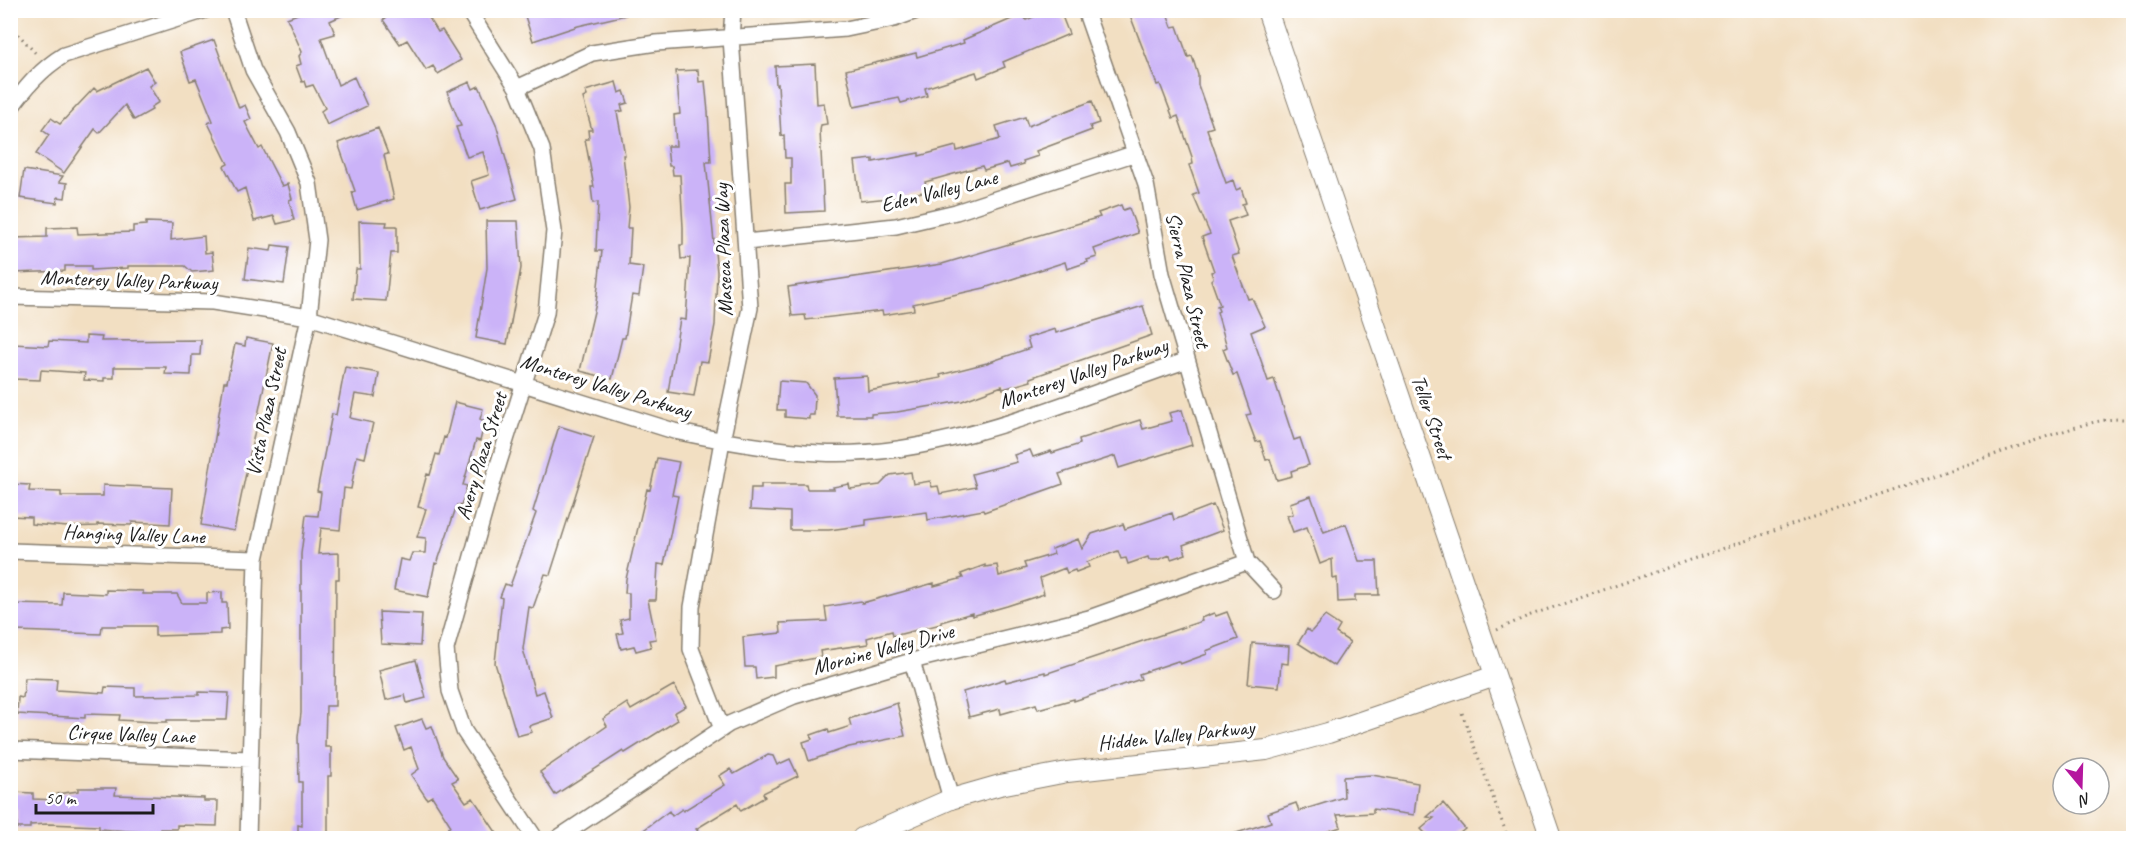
<svg xmlns="http://www.w3.org/2000/svg" width="2144" height="849" font-family="Caveat,sans-serif">
  <rect width="100%" height="100%" fill="#fff"/>
  <filter id="ink" filterUnits="userSpaceOnUse"><feTurbulence type="fractalNoise" baseFrequency=".0167" numOctaves="2"/><feDisplacementMap in="SourceGraphic" scale="12" xChannelSelector="R" yChannelSelector="G"/><feConvolveMatrix kernelMatrix="1 2 1 2 8 2 1 2 1" color-interpolation-filters="sRGB"/></filter>
  <filter id="wash" filterUnits="userSpaceOnUse"><feTurbulence type="fractalNoise" baseFrequency=".008" numOctaves="4" result="noise"/><feDisplacementMap in="SourceGraphic" scale="24" xChannelSelector="R" yChannelSelector="G"/><feGaussianBlur stdDeviation="1.35" result="paint"/><feColorMatrix in="noise" values="0 0 0 0 0 0 0 0 0 0 0 0 0 0 0 0 0 1.4 0 .05"/><feComposite in="paint" operator="in"/></filter>
  <g filter="url(#wash)">
    <rect width="100%" height="100%" fill="#f2dfc2"/>
    <g id="blocks">
      <path fill="#cbb3f8" d="M308 10H354L330 21 335 34 321 38 338 85 354 77 367 106 327 125 321 111 325 108 313 85 306 87 304 81 302 82 296 66 301 64 299 56 302 52 287 18Z
        M397 10H424L438 32 442 30 461 60 438 74 433 66 426 70 407 40 400 44 383 20Z
        M523 10H625L626 15 578 26 533 41Z
        M1128 10H1166L1172 27 1177 26 1188 57 1192 56 1198 75V85L1213 127 1207 129 1226 183 1233 180 1236 190 1241 188 1246 203 1242 204 1246 215 1228 221 1239 254 1232 256 1248 299 1252 298 1265 326 1251 332 1264 369 1268 381 1274 379 1294 440 1300 438 1309 465 1291 471 1292 476 1277 480 1270 459 1266 460 1260 441 1256 442 1246 415 1251 414 1237 374 1233 375 1223 349 1227 347 1217 312 1219 311 1217 306 1220 305 1211 280 1213 278 1211 272 1214 271 1202 237 1210 234 1193 195 1199 193 1189 165 1193 164 1192 157 1178 116 1173 118 1160 84 1157 85Z
        M1048 11 1050 15 1060 11 1069 34 1003 62 1005 67 978 78 976 72 925 88 927 96 901 103 899 98 854 107 846 70 916 53 917 57 964 43 963 40 1023 14 1026 20Z
        M214 40 239 108 245 105 251 119 245 122 259 149 262 147 282 186 288 184 292 199 289 200 294 220 277 224 274 216 254 221 245 188 237 192 224 166 228 164 208 123 213 121 196 79 190 81 180 52Z
        M815 64 817 104 824 103 827 124 821 125 820 131 824 211 786 213 785 184H791V158H785L784 135 781 136 778 84 776 85 775 66Z
        M146 67 155 82 149 86 159 102 151 107 152 110 134 120 125 105 99 133 95 129 64 173 36 154 49 135 42 130 51 118 60 124 94 88 97 91Z
        M698 70 699 82 705 81 708 112 711 162H706L717 272 715 325 708 362 700 361 694 396 668 392 680 319 686 320 690 258 681 259 680 245H683V227L680 175H673L672 166H669L667 146H676L674 115 680 114 676 71Z
        M470 82 473 89 479 86 496 124 517 199 480 210 471 181 489 175 483 152 467 157 456 127 461 126 447 92Z
        M616 82 619 93 624 91 628 103 621 105 623 111 617 112 625 155H623L629 207 627 228H631L629 265 643 267 639 296 632 295 625 338H622L612 379 580 371 596 303 602 251H596L598 202 593 203 591 187H594L585 139H589L588 130H592L583 98 587 96 585 91Z
        M1092 101 1099 123 1090 126 1092 130 1036 151 1038 156 1023 161 1024 164 1010 168 1008 163 984 170 982 166 925 182 927 191 900 197 860 201 855 161 873 159V162L919 153V156L956 146 957 151 1000 139 996 126 1025 117 1028 126Z
        M378 128 388 154 384 155 394 199 357 210 352 192 355 191 338 143Z
        M24 170 63 176 59 182 67 183 65 198 58 197 57 203 20 198Z
        M1121 205 1123 210 1129 208 1138 233 1094 249 1097 257 1087 260 1088 262 1067 269 1065 262 984 288 913 304 914 310 883 315 882 311 806 320 805 315 792 316 788 287 942 264 1100 217 1098 213Z
        M359 221 387 222 386 226H397V253H391L386 301 353 299 356 269H360Z
        M486 221H518L521 268 507 344 476 338 487 268Z
        M146 222 172 223 171 240 204 236 205 253 212 252 214 270 192 272 185 266H128V268L91 270V266H65V271L13 273 12 238 47 237V228L77 227 78 234 133 232V226L146 225Z
        M272 245 289 247 284 284 245 279 249 248 271 251Z
        M1143 306 1152 335 1030 378 1031 381 1003 389 1002 386 962 401 897 412 871 414V416H837L834 378 867 376 868 391 941 378 940 375 987 363 1030 348 1027 338 1055 329 1056 333Z
        M86 336 102 337 101 341 201 340 200 355H192L191 375 165 374 166 367H114V378H104V381L84 380 85 373 41 370 40 380 11 379 13 344 48 346 49 341 86 343Z
        M246 338 273 343 234 531 201 525 224 382H227L235 344 245 346Z
        M345 367 379 373 375 397 355 394 350 418 373 423 365 458 357 456 351 489 344 488 340 530 321 528 318 554 339 553V579H336L335 706H326L325 747H331V776H328V838H298V825L302 826V782H299L298 737 301 713V554L306 515 318 516 321 492 317 491 332 414 336 415Z
        M779 381 806 383 815 395 814 415H809V419L785 417V410H777Z
        M455 402 483 409 480 419 485 421 480 441 476 440 463 485 467 486 461 506 457 505 437 564 435 563 428 597 394 590 400 559 409 561 412 553H425L426 538 417 537 426 509 418 507 427 474 430 475 436 454 439 455 444 437 446 438Z
        M1182 410 1192 445 1119 468 1115 456 1059 474 1063 484 984 512 983 510 928 520 927 512 866 520V525L829 530H790V512L750 510 751 488H761V484H806L807 489H834L833 487 849 484 850 489 880 485 890 475 911 472 913 484 930 481 932 487 938 486 940 494 976 487 972 474 1017 462 1014 455 1030 450 1033 457 1051 451 1052 453 1080 444 1079 439 1140 420 1143 429 1172 421 1169 413Z
        M559 426 594 437 550 575 545 574 533 608 529 607 523 649 535 694 544 691 553 718 529 726 532 732 517 736 495 663 502 598 500 597 505 584 510 586 536 513 533 511Z
        M657 458 679 462 672 495 678 496 668 545 664 565 658 564 656 600H648L656 639 649 640 651 647 636 651 634 646 621 649 617 634 623 633 620 620 629 618V593H625L626 579 647 489 650 490Z
        M10 484 30 485 29 491 61 492V496H103V485L172 488 170 524 132 522V525L97 524V526L68 527 31 524V517L10 516Z
        M1311 496 1324 532 1346 524 1359 561H1377L1379 595H1355V601L1338 602 1337 578 1333 579 1332 559 1320 564 1307 527 1293 532 1287 516 1293 514 1290 503Z
        M1213 505 1223 530 1183 545 1186 554 1171 559 1170 555 1157 560H1149L1148 557 1128 564 1126 558 1121 559 1118 551 1087 562 1089 567 1076 572 1075 570 1067 573 1065 568 1040 578 1044 594 1007 606 972 616V613L941 622V624L893 636 892 631 867 638 868 644 820 651 821 657 774 666V677L756 679 755 667H745L743 637 781 633 780 623 827 621 825 607 861 601 862 603 934 583V586L963 578 961 574 985 565V567L997 565 999 576 1026 568 1024 563 1054 554 1052 549 1078 539 1082 549 1092 534 1123 524 1125 529 1172 513 1174 520Z
        M106 590 143 591V594H177L182 603H207V593L222 592V603H227L228 629 220 630V634L155 636V626H102L101 634 16 631 17 625H10V604L62 605 63 592 106 594Z
        M379 612 422 614 420 646 381 644Z
        M1227 612 1238 639 1206 651 1207 654 1180 664 1178 661 1139 674 1141 679 1074 701V699L1038 709 1036 704 1001 714 1000 709 969 717 963 692 1005 679 1006 682 1045 672V674L1202 621 1201 618 1214 613 1216 616Z
        M1325 616 1340 626 1336 633 1350 642 1334 666 1298 643 1307 629 1311 632Z
        M1252 643 1289 646 1288 664 1281 663 1279 687 1248 684Z
        M416 660 426 698 407 703 405 695 386 700 379 670Z
        M25 678 57 679 56 690 104 693 105 687 135 688V696L199 695V692L229 693 227 720H167V722H153L119 720 120 715 85 714V718L17 714 18 697 23 698Z
        M674 685 686 706 674 713 678 720 625 753 623 751 555 795 540 772 607 726 603 719 627 703 631 710Z
        M897 703 905 736 849 747 809 761 803 742 812 739 811 735 828 729 829 733 851 726 849 719Z
        M422 719 426 728 432 726 443 757 458 779 452 782 466 802 473 798 500 838H455L448 828 451 826 432 796 427 799 411 775 419 769 411 747 404 750 396 728Z
        M768 755 773 756 777 765 790 759 798 776 763 793 765 797 741 811 737 804 696 829 703 838H633L669 811 672 816 682 809 683 811 725 785 719 776 730 769 734 774Z
        M1372 775 1418 783 1414 815 1373 809V813L1337 815 1341 827 1307 838H1227V836L1271 822 1268 813 1296 803 1299 811 1344 797 1343 777Z
        M78 788H116L115 795 204 798V801H218L217 826 177 825V829H160V833L99 829V826L48 824 30 825V828H17V808H11L12 792 33 793V799L57 800V794L78 791Z
        M1443 803 1465 829 1454 838H1430L1421 829 1434 818 1427 817Z"/>
    </g>
  </g>
  <g filter="url(#ink)">
    <use href="#blocks" fill-opacity="0" stroke="#877e6f" stroke-width="1.5"/>
    <g fill="none" stroke-linecap="round" stroke-linejoin="round">
      <defs>
        <path id="minor" d="M233 10 253 70 288 132 309 183 317 240 309 317 256 559 248 838
          M468 10 517 88 542 149 554 231 546 313 494 478 446 649 450 691 464 731 535 838
          M1085 10 1146 184 1162 274 1247 562 1274 591
          M517 88 592 53 656 43 846 29 894 19 919 10
          M10 109C26 87 41 69 64 55L206 10
          M746 242 896 226 956 212 1136 153
          M10 297 213 302 309 317 674 431C722 441 771 450 819 453 939 460 1073 399 1185 361
          M10 551 256 559
          M912 661 951 799
          M722 729 691 649 692 607 722 441 750 308 731 38 733 10
          M10 750 250 759
          M558 838 729 724 794 696 912 661 1089 618 1247 562"/>
        <path id="tertiary" d="M1267 10 1551 838
          M862 838 951 799 1000 785 1067 772 1266 750 1328 733 1495 676"/>
      </defs>
      <use href="#minor" stroke="#877e6f" stroke-width="18"/>
      <use href="#tertiary" stroke="#877e6f" stroke-width="22"/>
      <path stroke="#877e6f" stroke-width="3" stroke-dasharray="1.5 4.5" stroke-linecap="butt" d="M10 25 38 56
        M1497 630 1528 616 2057 433C2083 425 2106 416 2134 420
        M1462 713 1508 838"/>
      <use href="#minor" stroke="#fff" stroke-width="15"/>
      <use href="#tertiary" stroke="#fff" stroke-width="20"/>
    </g>
  </g>
  <g text-anchor="middle" stroke-width="6" stroke-linejoin="round" paint-order="stroke">
    <g font-size="21" fill="#1c1c1c" stroke="#fff">
      <text transform="translate(939 191) rotate(-14)" y="7">Eden Valley Lane</text>
      <text transform="translate(723 250) rotate(-92)" y="7">Maseca Plaza Way</text>
      <text transform="translate(129 280) rotate(2)" y="7">Monterey Valley Parkway</text>
      <text transform="translate(1188 280) rotate(77)" y="7">Sierra Plaza Street</text>
      <text transform="translate(1083 373) rotate(-19)" y="7">Monterey Valley Parkway</text>
      <text transform="translate(606 386) rotate(17)" y="7">Monterey Valley Parkway</text>
      <text transform="translate(266 412) rotate(-78)" y="7">Vista Plaza Street</text>
      <text transform="translate(1432 417) rotate(71)" y="7">Teller Street</text>
      <text transform="translate(481 456) rotate(-73)" y="7">Avery Plaza Street</text>
      <text transform="translate(134 534) rotate(2)" y="7">Hanging Valley Lane</text>
      <text transform="translate(883 649) rotate(-15)" y="7">Moraine Valley Drive</text>
      <text transform="translate(131 734) rotate(2)" y="7">Cirque Valley Lane</text>
      <text transform="translate(1176 735) rotate(-6)" y="7">Hidden Valley Parkway</text>
    </g>
  </g>
  <rect width="2144" height="849" fill="none" stroke="#fff" stroke-width="36"/>
  <g transform="translate(2081 786) rotate(161)"><circle r="28" fill="#ffffff" stroke="#a4a4a4" stroke-width="1.5"/>
  <path d="M0-4.5L10 22L0 15L-10 22Z" fill="#b5179e"/>
  <text y="-9" font-size="16" font-weight="bold" text-anchor="middle" fill="#1c1c1c">N</text>
  </g>
  <path d="M36 804v9h117v-9" fill="none" stroke="#1c1c1c" stroke-width="3"/>
  <text x="45" y="804" font-size="18" fill="#1c1c1c" stroke="#ffffff" stroke-width="4.5" paint-order="stroke">50 m</text>
</svg>
